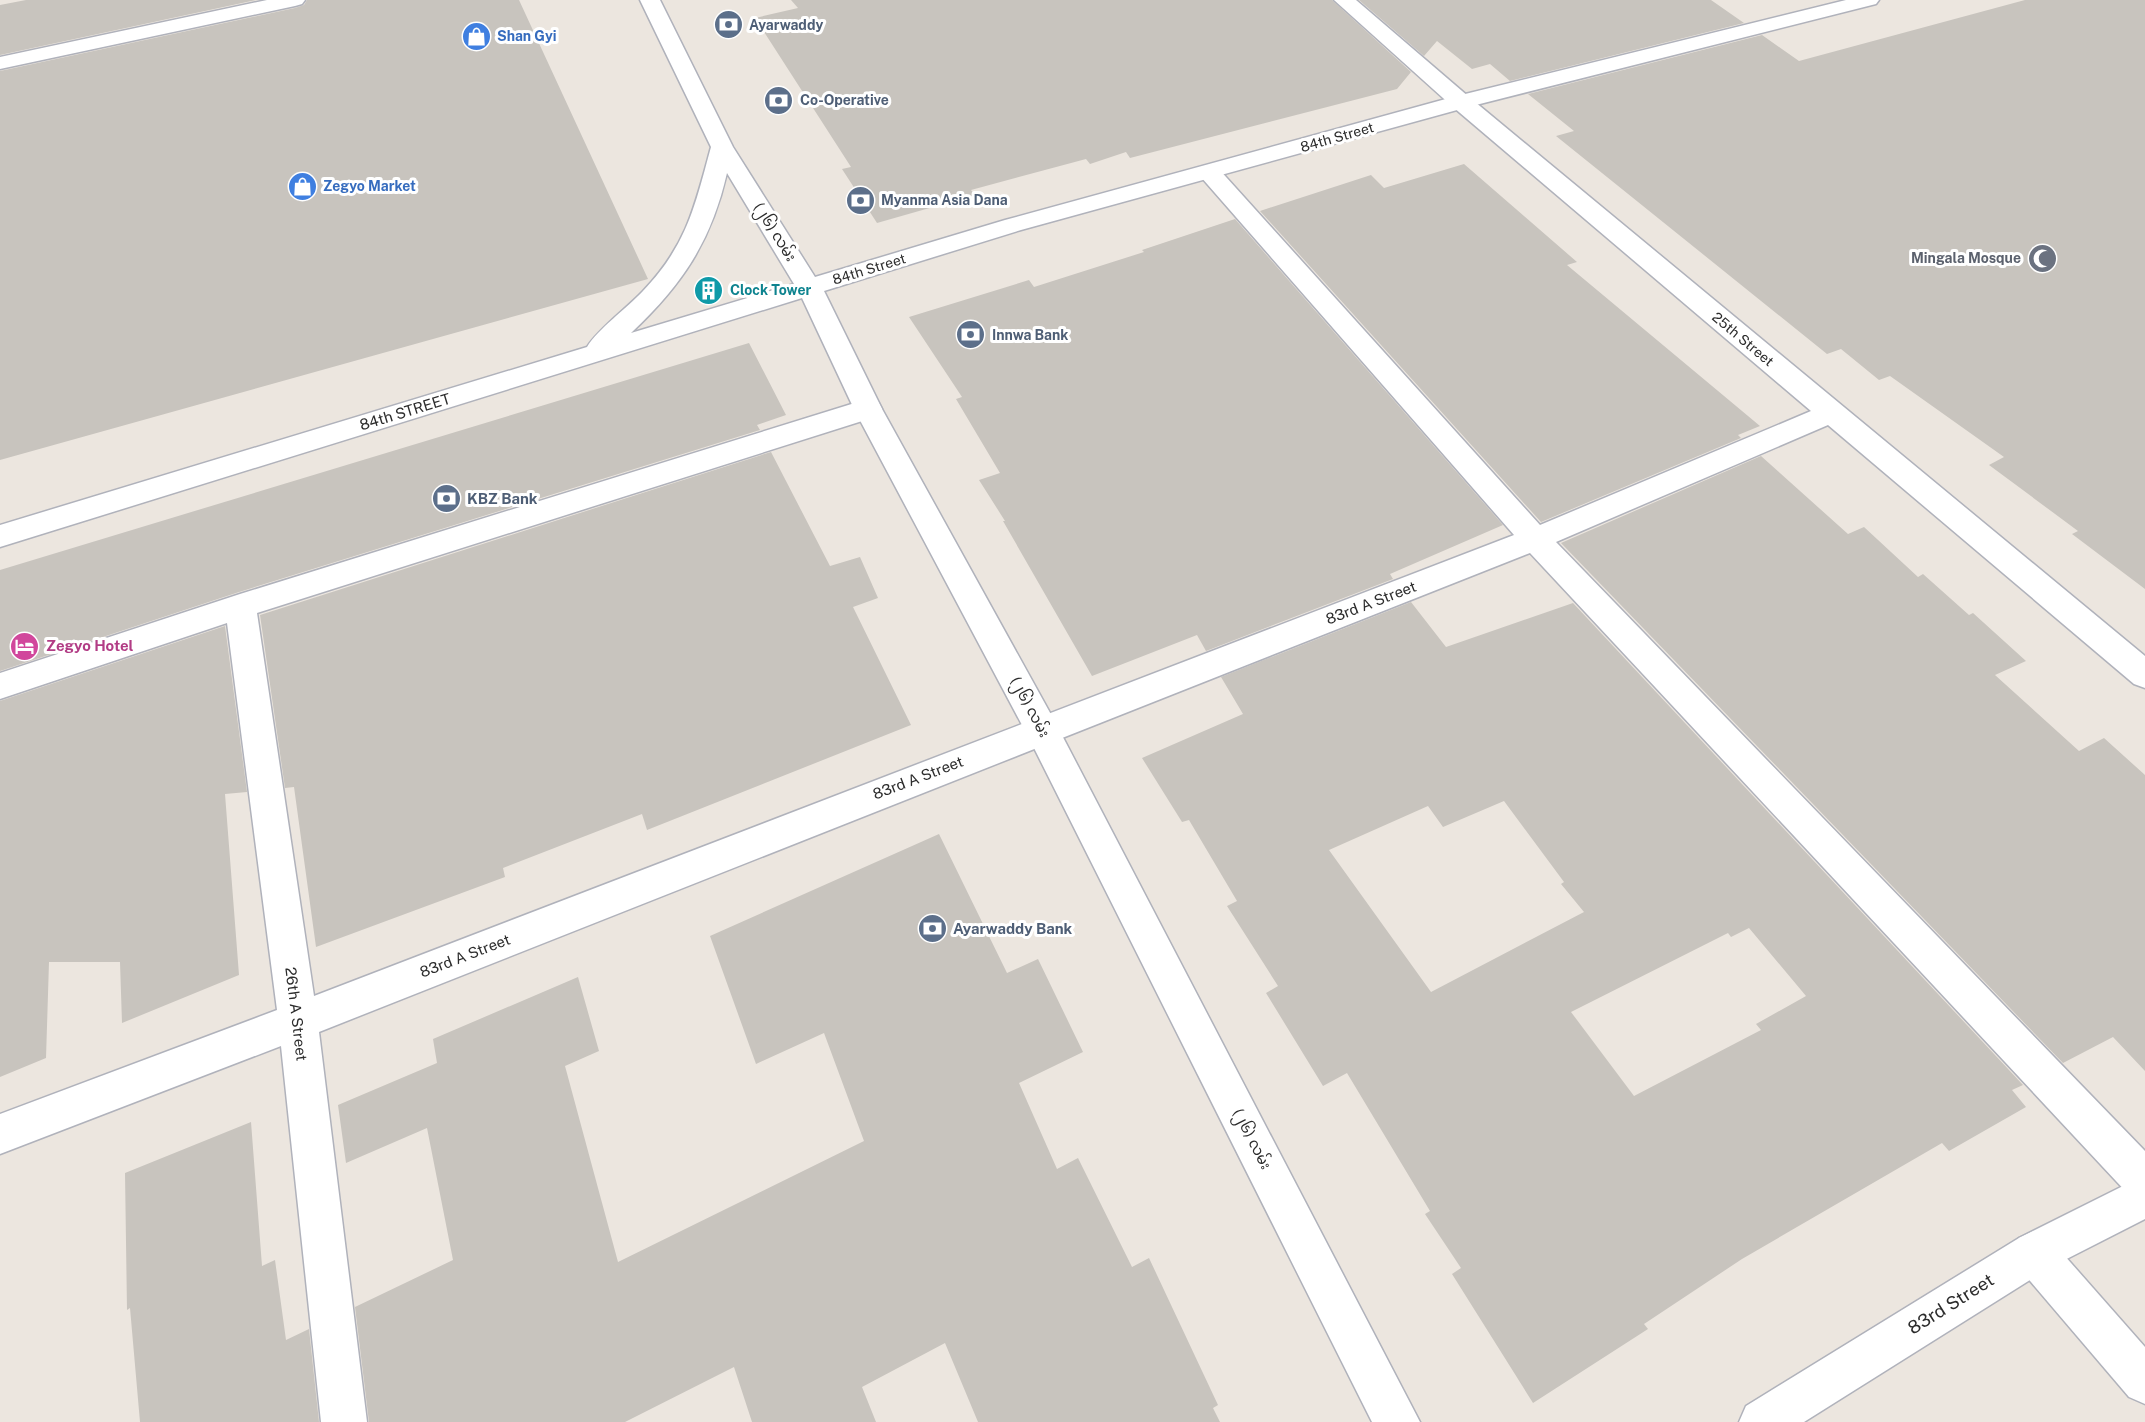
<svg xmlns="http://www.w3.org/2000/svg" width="2145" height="1422" font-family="'Public Sans','Noto Sans Myanmar',sans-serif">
  <rect width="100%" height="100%" fill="#ece6df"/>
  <path fill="#c8c4be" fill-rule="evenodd" d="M26 0H256L0 55V5Z
    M307 0H519L648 279 0 460V71L295 8 304 5Z
    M791 0H1332L1411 72 1397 89 1130 158 1126 152 1090 164 1086 159 971 190 975 195 877 223 842 169 851 167 755 18 798 8Z
    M1359 0H1711L1744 23 1510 81 1490 64 1472 69 1437 41 1424 56Z
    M2025 0H2145V589L2072 534 2078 531 1989 465 2004 457 1890 376 1879 380 1841 349 1827 354 1556 136 1574 131 1528 94 1762 35 1799 61Z
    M1464 164 1577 262 1567 265 1760 426 1738 435 1741 438 1541 522 1260 211 1371 175 1384 188Z
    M1235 219 1503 525 1390 574 1393 579 1206 651 1197 635 1092 676 1003 521H1005L979 480 1000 473 956 399 962 397 909 317 1029 280 1034 287 1144 252 1142 250Z
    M749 343 786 415 757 425 760 430 239 592 0 671V570Z
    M771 452 830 566 860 557 878 598 853 607 911 725 647 830 642 814 503 868 505 877 316 947 294 787 285 788 260 615Z
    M1761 456 1848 534 1864 527 1918 577 1923 574 1969 615 1973 613 2026 661 1995 675 2079 751 2104 738 2145 775V1071L2113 1037 2063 1063 1561 543Z
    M1411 602 1446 647 1573 603 2023 1085 2012 1090 2026 1107 1949 1151 1942 1143 1742 1259 1644 1324 1648 1329 1533 1403 1452 1274 1461 1268 1425 1214 1430 1211 1347 1073 1323 1086 1266 993 1278 986 1227 906 1237 901 1189 820 1182 822 1142 758 1243 714 1221 677ZM1504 801 1564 882 1561 884 1584 912 1431 992 1329 850 1428 806 1443 827ZM1749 928 1806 996 1756 1024 1761 1030 1634 1096 1571 1012 1728 933 1731 937Z
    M225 626 247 792 225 794 239 975 122 1023 120 962H49L46 1058 0 1077V701Z
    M939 834 1007 973 1038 959 1083 1052 1019 1083 1057 1169 1078 1158 1132 1267 1149 1258 1218 1405 1213 1408 1220 1422H978L945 1343 862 1387 876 1422H752L734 1367 625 1422H369L355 1307 453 1260 427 1128 346 1163 338 1105 437 1063 433 1039 578 977 599 1051 565 1066 618 1262 864 1141 824 1033 756 1064 710 936Z
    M251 1122 262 1266 275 1260 286 1340 309 1329 319 1422H140L130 1308 127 1310 125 1173Z"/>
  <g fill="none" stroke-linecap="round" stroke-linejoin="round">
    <defs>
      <path id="lane" d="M2034 1231 2049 1238 2145 1347V1404L2129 1397 2019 1268 2012 1253 2019 1238Z"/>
      <path id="street" d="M267 0H305L302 4 295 6 0 69V57Z
        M1334 0H1356L1469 97 2145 656V688L2134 684 1828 425 1556 542 2145 1151V1202L2130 1196 1530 553 319 1032 367 1422H321L281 1046 0 1154V1114L277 1010 227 623 0 699V673L240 594 858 402 868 400 878 402 882 409 878 416 257 613 314 996 1514 535 1201 177 1198 172 1201 167 1209 165 1217 167 1540 525 1811 411 1453 107Z"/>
      <path id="secondary" d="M640 0H660L733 147 815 277 1005 220 1453 97 1846 0H1879L1876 4 1468 107 1021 230 824 291 882 409 1054 720 1420 1422H1372L1030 740 854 409 802 298 0 547V525L587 347C598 329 627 308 643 291 687 245 695 206 711 147ZM727 173 794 284 631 333C682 285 711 242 727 173Z
        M2145 1175V1219L2049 1268 1804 1422H1739L1746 1406 2019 1238Z"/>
    </defs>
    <use href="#lane" stroke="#b0b2bb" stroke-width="3"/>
    <use href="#street" stroke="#b0b2bb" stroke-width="3"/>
    <use href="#secondary" stroke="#b0b2bb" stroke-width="3"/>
    <use href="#lane" fill="#fff" fill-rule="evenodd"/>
    <use href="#street" fill="#fff" fill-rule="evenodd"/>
    <use href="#secondary" fill="#fff" fill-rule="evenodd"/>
  </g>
  <defs>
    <symbol id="bank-disc" viewBox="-11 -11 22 22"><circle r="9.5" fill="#5c6f8a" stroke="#fff"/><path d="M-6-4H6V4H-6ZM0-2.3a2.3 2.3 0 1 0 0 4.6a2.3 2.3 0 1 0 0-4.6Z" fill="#fff"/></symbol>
    <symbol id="shop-disc" viewBox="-11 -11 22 22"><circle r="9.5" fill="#3f7fe0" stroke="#fff"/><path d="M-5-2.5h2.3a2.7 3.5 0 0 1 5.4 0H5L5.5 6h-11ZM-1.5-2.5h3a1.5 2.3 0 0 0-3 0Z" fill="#fff"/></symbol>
    <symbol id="mosque-disc" viewBox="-11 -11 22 22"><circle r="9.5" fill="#6b7280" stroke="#fff"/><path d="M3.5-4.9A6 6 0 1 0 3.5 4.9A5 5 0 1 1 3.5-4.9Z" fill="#fff"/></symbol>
    <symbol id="building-disc" viewBox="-11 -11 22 22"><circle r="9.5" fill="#0f9aa8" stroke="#fff"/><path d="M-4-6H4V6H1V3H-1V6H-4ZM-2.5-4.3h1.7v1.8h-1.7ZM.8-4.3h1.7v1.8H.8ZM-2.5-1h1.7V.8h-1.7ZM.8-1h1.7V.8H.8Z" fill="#fff"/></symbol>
    <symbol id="hotel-disc" viewBox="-11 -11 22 22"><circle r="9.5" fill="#d1479c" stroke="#fff"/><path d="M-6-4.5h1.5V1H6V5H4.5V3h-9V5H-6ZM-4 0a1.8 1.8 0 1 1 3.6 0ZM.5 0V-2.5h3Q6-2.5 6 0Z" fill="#fff"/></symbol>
  </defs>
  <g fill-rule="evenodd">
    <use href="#bank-disc" x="712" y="8" width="33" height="33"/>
    <use href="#shop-disc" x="460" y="20" width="33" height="33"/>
    <use href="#bank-disc" x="762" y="84" width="33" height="33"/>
    <use href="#shop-disc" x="286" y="170" width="33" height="33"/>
    <use href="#bank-disc" x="844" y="184" width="33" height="33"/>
    <use href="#mosque-disc" x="2026" y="242" width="33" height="33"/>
    <use href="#building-disc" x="692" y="274" width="33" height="33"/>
    <use href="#bank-disc" x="954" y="318" width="33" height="33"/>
    <use href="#bank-disc" x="430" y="482" width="33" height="33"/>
    <use href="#hotel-disc" x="8" y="630" width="33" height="33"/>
    <use href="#bank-disc" x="916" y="912" width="33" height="33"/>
  </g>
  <g text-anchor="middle" stroke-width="6" stroke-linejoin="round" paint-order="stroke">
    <g font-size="14" font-weight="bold" fill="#4e5e75" stroke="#fff" text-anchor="start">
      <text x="749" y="30">Ayarwaddy</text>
      <text x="800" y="105">Co-Operative</text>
      <text x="881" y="205">Myanma Asia Dana</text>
      <text x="992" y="340">Innwa Bank</text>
    </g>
    <g font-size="14" font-weight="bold" fill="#366cbe" stroke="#fff" text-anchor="start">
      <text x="497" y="41">Shan Gyi</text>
      <text x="323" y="191">Zegyo Market</text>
    </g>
    <g font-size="14" fill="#2c2c2c" stroke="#fff">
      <text transform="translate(1337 137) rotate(-16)" y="5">84th Street</text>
      <text transform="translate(869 269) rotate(-17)" y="5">84th Street</text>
      <text transform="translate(1743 339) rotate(40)" y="5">25th Street</text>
    </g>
    <g font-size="14" font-weight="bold" fill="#5b616d" stroke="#fff" text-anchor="end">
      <text x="2021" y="263">Mingala Mosque</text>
    </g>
    <g font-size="14" font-weight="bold" fill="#0d838f" stroke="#fff" text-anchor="start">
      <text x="730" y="295">Clock Tower</text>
    </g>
    <g font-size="15" fill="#2c2c2c" stroke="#fff">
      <text transform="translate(775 232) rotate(58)" y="5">(၂၆) လမ်း</text>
      <text transform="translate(405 412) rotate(-17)" y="5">84th STREET</text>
      <text transform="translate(1371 603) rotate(-21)" y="5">83rd A Street</text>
      <text transform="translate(1030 707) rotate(62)" y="5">(၂၆) လမ်း</text>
      <text transform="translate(918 778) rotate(-21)" y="5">83rd A Street</text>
      <text transform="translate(465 956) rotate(-21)" y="5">83rd A Street</text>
      <text transform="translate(296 1014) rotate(83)" y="5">26th A Street</text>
      <text transform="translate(1252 1139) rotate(63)" y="5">(၂၆) လမ်း</text>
    </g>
    <g font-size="15" font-weight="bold" fill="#4e5e75" stroke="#fff" text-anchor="start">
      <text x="467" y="504">KBZ Bank</text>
      <text x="953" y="934">Ayarwaddy Bank</text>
    </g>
    <g font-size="15" font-weight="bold" fill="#b23c85" stroke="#fff" text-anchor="start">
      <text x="46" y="651">Zegyo Hotel</text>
    </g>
    <g font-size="18" fill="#2c2c2c" stroke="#fff">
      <text transform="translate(1951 1304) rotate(-32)" y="6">83rd Street</text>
    </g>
  </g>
</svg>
